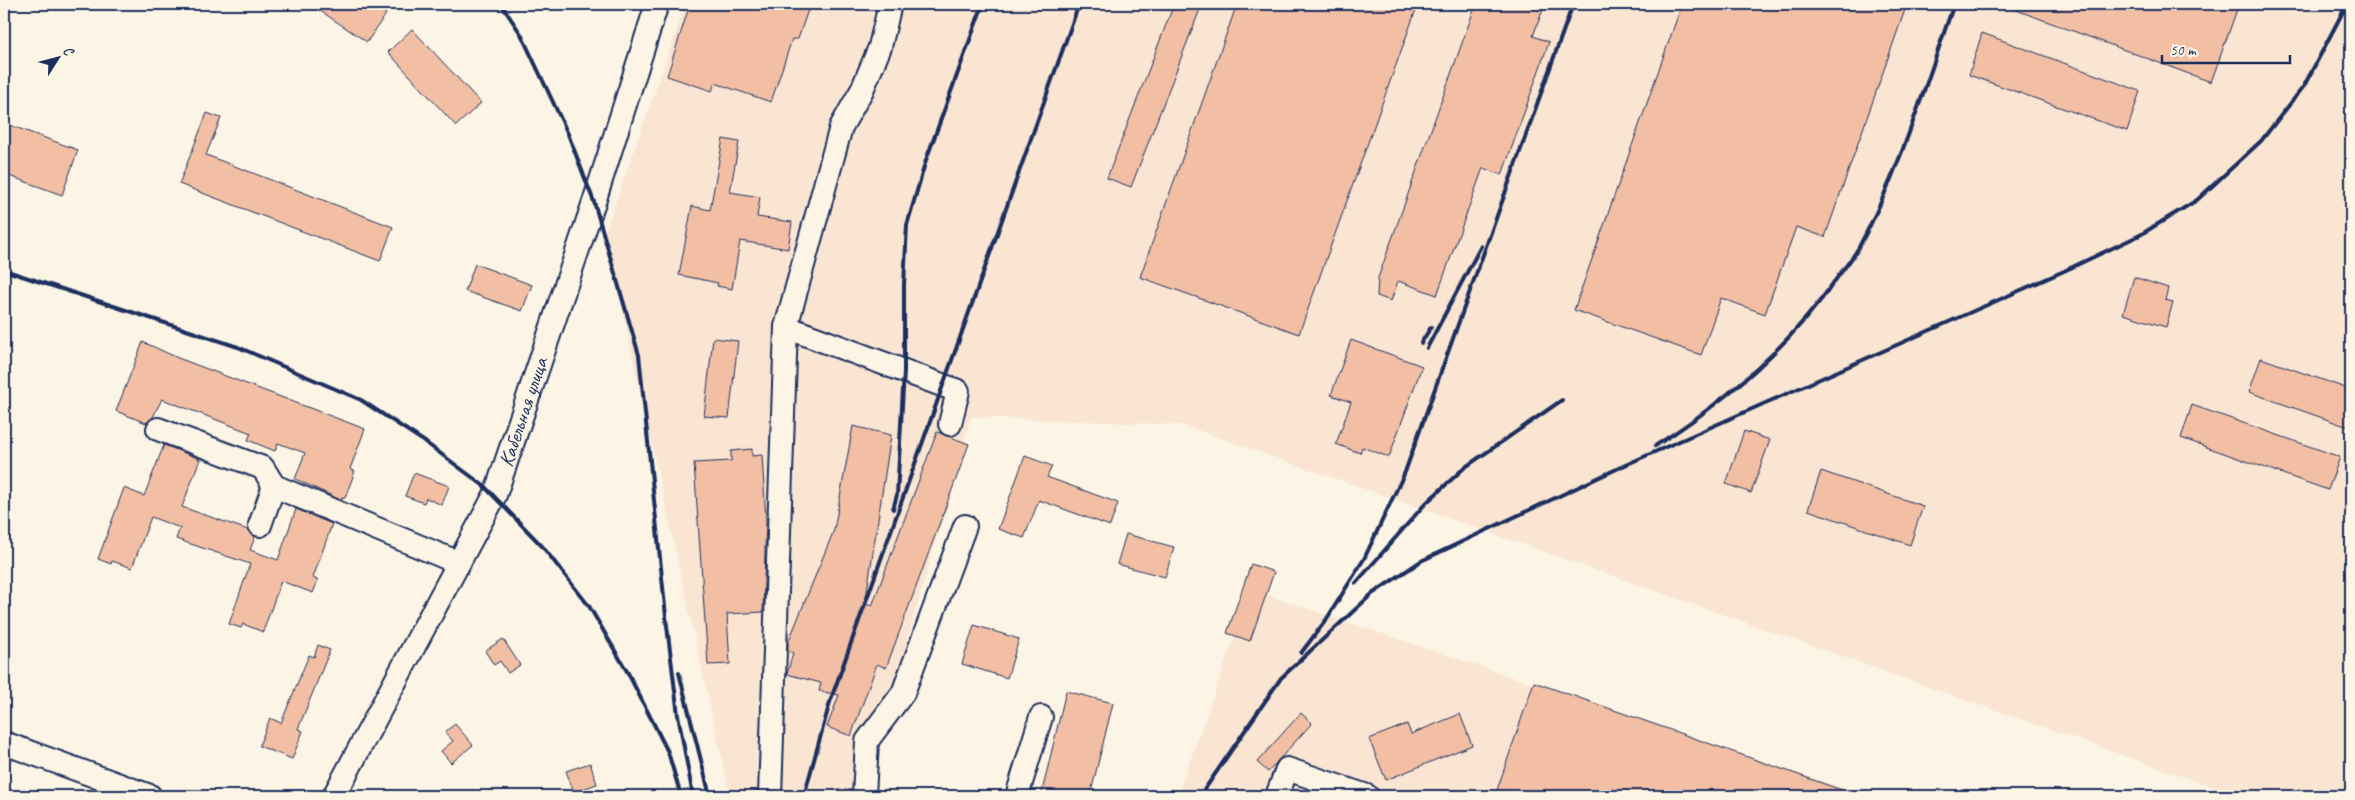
<svg xmlns="http://www.w3.org/2000/svg" width="2355" height="800" font-family="Caveat,sans-serif">
  <rect width="100%" height="100%" fill="#fcf5e5"/>
  <filter id="ink" filterUnits="userSpaceOnUse"><feTurbulence type="fractalNoise" baseFrequency=".02" numOctaves="2"/><feDisplacementMap in="SourceGraphic" scale="10" xChannelSelector="R" yChannelSelector="G"/><feConvolveMatrix kernelMatrix="1 2 1 2 8 2 1 2 1" color-interpolation-filters="sRGB"/></filter>
  <g filter="url(#ink)">
    <path fill="#f9e5d2" d="M686 4H2351V796H2239L1183 425 971 417 863 796H730L605 232Z
      M1252 590 1867 796H1177Z"/>
    <path fill="#f3bfa4" stroke="#1b2f5e" d="M310 4H371L386 14 367 42Z
      M690 4H810L798 39H792L771 102 715 83 712 91 667 76Z
      M1174 4H1202L1131 187 1107 178Z
      M1237 4H1418L1299 334 1140 277Z
      M1476 4H1545L1533 36 1549 42 1502 175 1483 168 1437 295 1398 281 1391 301 1377 296 1378 278Z
      M1682 4H1907L1825 237 1796 227 1765 314 1721 298 1701 355 1574 310Z
      M2000 4H2239L2211 82Z
      M412 29 481 103 456 126 388 52Z
      M1982 33 2140 91 2127 131 1969 75Z
      M207 113 221 118 206 155 393 227 380 261 179 184Z
      M4 123 78 150 62 195 4 174Z
      M723 139 739 142 730 192 760 197 757 217 792 222 788 249 740 241 732 289 717 286 718 283 679 275 692 206 710 210Z
      M475 264 532 285 522 311 465 291Z
      M2134 277 2168 288 2165 300 2173 302 2166 327 2123 314Z
      M713 338 738 341 729 418 704 416Z
      M1351 340 1422 366 1389 457 1362 447 1360 453 1336 444 1351 402 1331 395Z
      M143 342 178 358 365 429 350 469 355 471 345 498 342 497 341 500 295 479 305 453 278 443 275 451 248 440 251 433 162 399 153 417 146 423 116 411Z
      M2261 358 2351 390V428L2249 392Z
      M2192 405 2340 457 2328 490 2181 438Z
      M853 426 891 435 865 604 872 606 937 432 969 444 886 668 877 664 851 736 827 727 839 695 819 691 821 683 787 674 793 653 788 651V643L834 530Z
      M1744 431 1770 440 1751 493 1726 484Z
      M164 445 200 459 182 507 248 530 255 537 250 550 278 560 296 509 332 524 313 578 318 580 313 593 281 581 263 632 243 624 241 628 229 624 250 564 176 539 180 528 151 517 132 568 112 561 111 564 98 559 124 488 144 496Z
      M752 449V456L762 455 766 520 763 612 727 614 730 664 708 665 694 463 731 461V451Z
      M1025 456 1052 466 1047 477 1118 503 1110 526 1039 500 1024 538 998 529Z
      M1821 471 1923 506 1910 545 1808 510Z
      M414 473 449 486 442 505 426 498 424 503 405 496Z
      M1126 534 1174 547 1165 577 1117 564Z
      M1251 564 1274 572 1250 641 1227 633Z
      M974 625 1019 639 1007 678 962 664Z
      M503 639 520 665 508 673 500 661 494 665 485 651Z
      M318 645 330 650 298 729 303 731 292 759 259 746 270 718 281 723 309 655 314 657Z
      M1534 682 1853 794V796H1495Z
      M1066 691 1113 703 1090 796H1041Z
      M1301 713 1312 723 1268 772 1257 762Z
      M1460 714 1472 745 1386 780 1369 739 1407 724 1411 734Z
      M455 724 473 745 451 763 441 751 453 741 445 732Z
      M590 763 597 784 574 792 566 771Z"/>
    <g fill="none" stroke-linecap="round" stroke-linejoin="round">
      <defs>
        <g id="minor">
          <path d="M786 327 958 391 950 424"/>
          <path d="M158 429 263 468 274 486 459 563"/>
          <path d="M260 525 274 486"/>
          <path d="M4 743 150 796"/>
          <path id="s1" d="M334 796 495 495 594 202 657 4"/>
          <path d="M770 796 786 327 841 127 862 90 880 47 890 4"/>
          <path d="M864 796 867 741 903 693 965 526"/>
          <path d="M1017 796 1041 717"/>
          <path d="M1277 796 1287 769 1367 796"/>
        </g>
      </defs>
      <use href="#minor" stroke="#1b2f5e" stroke-width="26"/>
      <use href="#minor" stroke="#fcf5e5" stroke-width="22"/>
      <path stroke="#1b2f5e" stroke-width="4" d="M501 4 521 34 568 134 594 202 639 355 667 626 678 715 693 796
        M4 270 238 347 361 400 425 442 484 486 542 546 589 606 628 673 668 752 681 796
        M1421 343 1431 327
        M1427 348 1481 246
        M1655 446C1725 402 1790 345 1837 278 1844 268 1853 258 1859 247 1900 170 1925 86 1954 4
        M893 509 897 495 904 371V285L907 225 926 160 983 4
        M1356 583 1425 504 1464 468 1562 400
        M1301 653 1326 620 1364 559 1405 472 1573 4
        M679 673 710 796
        M804 796 830 702 1079 4
        M1200 796 1281 678 1372 594 1421 561 1623 466 2064 271 2140 235 2197 200 2261 141 2304 86 2347 4"/>
    </g>
  </g>
  <g text-anchor="middle" stroke-width="4.5" stroke-linejoin="round" paint-order="stroke">
    <g font-size="21" fill="#1b2f5e" stroke="#fcf5e5">
      <text dy="7" stroke="none"><textPath href="#s1" startOffset="429">Кабельная улица</textPath></text>
    </g>
  </g>
  <rect width="2355" height="800" fill="none" stroke="#fcf5e5" stroke-width="20"/>
  <rect x="10" y="10" width="2335" height="780" fill="none" stroke="#1b2f5e" stroke-width="2" filter="url(#ink)"/>
  <g transform="translate(58 58) rotate(54)" stroke="#fcf5e5" stroke-width="4" paint-order="stroke">
  <path d="M0-4L9 19L0 12L-9 19Z" fill="#1b2f5e"/>
  <text y="-8" font-size="14" font-weight="bold" text-anchor="middle" fill="#1b2f5e">С</text>
  </g>
  <path d="M2162 55v8h128v-8" fill="none" stroke="#1b2f5e" stroke-width="2.5"/>
  <text x="2170" y="55" font-size="15" fill="#1b2f5e" stroke="#fcf5e5" stroke-width="4" paint-order="stroke">50 m</text>
</svg>
